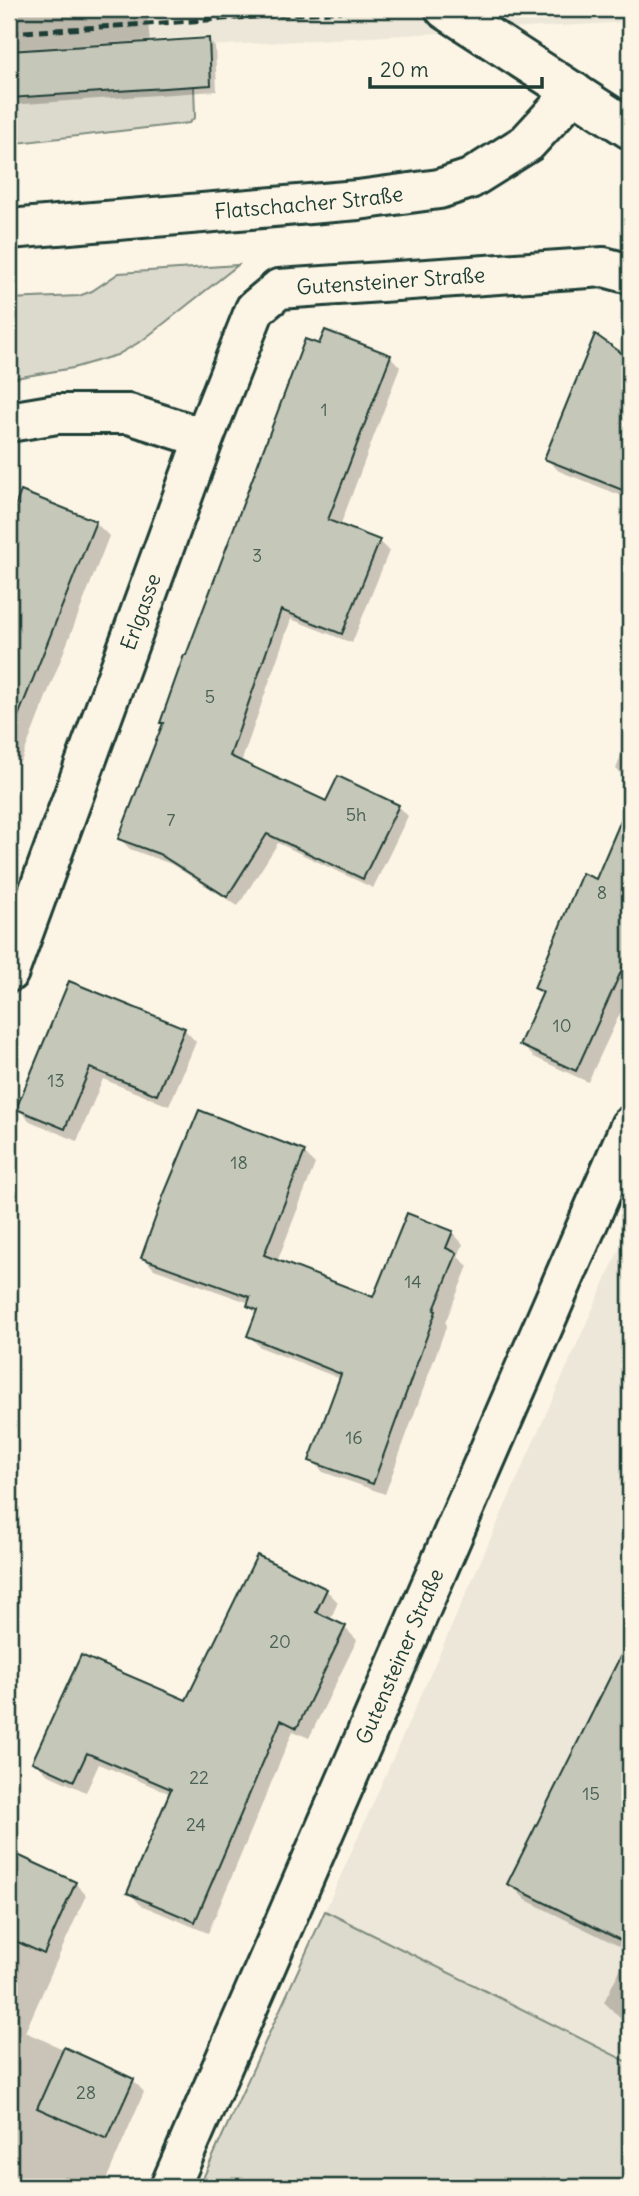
<svg xmlns="http://www.w3.org/2000/svg" width="639" height="2196" font-family="Delius,sans-serif">
  <rect width="100%" height="100%" fill="#fcf5e5"/>
  <filter id="ink" filterUnits="userSpaceOnUse"><feTurbulence type="fractalNoise" baseFrequency=".0143" numOctaves="2"/><feDisplacementMap in="SourceGraphic" scale="14" xChannelSelector="R" yChannelSelector="G"/><feConvolveMatrix kernelMatrix="1 2 1 2 8 2 1 2 1" color-interpolation-filters="sRGB"/></filter>
  <g filter="url(#ink)">
    <path fill="#ece7d8" d="M9 9H630V22L209 46 207 36 9 49Z
      M630 1225V2063L325 1911Z"/>
    <path fill="#dcdacc" stroke="#7e8c80" stroke-width="2" d="M194 85 195 117 189 123 9 144V97Z
      M238 265 143 340 117 355 73 368 9 379V299L79 296 92 291 119 273Z
      M325 1911 630 2063V2187H199Z"/>
    <path fill="#0003" d="M9 9H147L150 44 208 40 215 47 217 91 9 105Z
      M596 337 630 361V499L559 471 546 459Z
      M320 347 390 356 400 367 340 526 379 541 389 551 352 643 291 619 241 763 327 803 398 806 408 816 373 888 278 843 238 906 171 864 130 849 120 839Z
      M9 518 95 522 109 536 21 761 9 757Z
      M630 731V782L616 769Z
      M630 802V992L588 1082 534 1057 521 1045 544 995 536 987 597 881Z
      M70 983 184 1029 196 1042 169 1106 103 1079 77 1141 30 1121 18 1109Z
      M304 1153 315 1164 277 1262 374 1300 452 1232 463 1244 458 1257 468 1266 445 1323 447 1324 385 1494 323 1472 311 1460 341 1379 260 1347 249 1336 257 1314 249 1306 250 1303 154 1269 143 1257Z
      M9 1334 16 1341 9 1361Z
      M326 1590 338 1602 330 1620 345 1628 357 1640 309 1738 293 1731 208 1933 141 1905 129 1893 171 1794 99 1764 86 1792 47 1774 35 1762 187 1703Z
      M604 1693 630 1705V2024L621 2019 604 2002 629 1951 526 1900 509 1883Z
      M9 1853 75 1883 86 1895 25 2032 133 2080 144 2092 103 2187H9Z"/>
    <path fill="#c5c7b9" stroke="#1f3d34" stroke-width="2" d="M209 38 211 85 9 98V51Z
      M325 330 391 355 328 520 380 540 342 634 281 610 230 756 326 801 338 776 399 805 363 879 267 834 227 897 159 854 118 839 163 723H160L184 655H186L305 339 319 344Z
      M595 334 630 359V493L544 459Z
      M21 491 96 521 11 734H9V522Z
      M630 799V952L576 1071 519 1045 543 992 534 988 582 873 596 879Z
      M69 981 185 1028 157 1095 90 1068 65 1129 16 1109Z
      M199 1110 305 1151 264 1255 373 1297 407 1213 453 1231 446 1248 457 1253 434 1310 436 1311 373 1484 309 1461 341 1374 247 1336 257 1310 247 1306 250 1297 141 1258 164 1194Z
      M257 1555 327 1589 316 1612 346 1626 297 1728 281 1720 195 1922 127 1893 171 1789 87 1753 74 1781 32 1762 81 1655 186 1700Z
      M630 1637V1945L507 1884Z
      M9 1851 76 1882 44 1954 9 1938Z
      M64 2047 134 2079 107 2139 37 2108Z"/>
    <g fill="none" stroke-linecap="round" stroke-linejoin="round">
      <defs>
        <g id="street">
          <path d="M9 422 57 414H129L204 438 9 972"/>
          <path id="s1" d="M204 438 255 309 279 289 604 267 630 274"/>
          <path id="s2" d="M170 2187 630 1126"/>
        </g>
        <g id="secondary">
          <path d="M445 9 630 129"/>
          <path id="s3" d="M9 229 358 200 439 189 470 179 527 143 574 92"/>
        </g>
      </defs>
      <use href="#street" stroke="#1f3d34" stroke-width="44"/>
      <use href="#secondary" stroke="#1f3d34" stroke-width="44"/>
      <use href="#street" stroke="#fcf5e5" stroke-width="38"/>
      <use href="#secondary" stroke="#fcf5e5" stroke-width="38"/>
      <path stroke="#1f3d34" stroke-width="5" stroke-dasharray="10 5" stroke-linecap="butt" d="M9 33 375 9"/>
    </g>
  </g>
  <g text-anchor="middle" stroke-width="5" stroke-linejoin="round" paint-order="stroke">
    <g font-size="18" fill="#486055">
      <text x="324" y="416">1</text>
      <text x="257" y="562">3</text>
      <text x="210" y="703">5</text>
      <text x="356" y="821">5h</text>
      <text x="171" y="826">7</text>
      <text x="602" y="899">8</text>
      <text x="562" y="1032">10</text>
      <text x="56" y="1087">13</text>
      <text x="239" y="1169">18</text>
      <text x="413" y="1288">14</text>
      <text x="354" y="1444">16</text>
      <text x="280" y="1648">20</text>
      <text x="199" y="1784">22</text>
      <text x="591" y="1800">15</text>
      <text x="196" y="1831">24</text>
      <text x="86" y="2099">28</text>
    </g>
    <g font-size="21" fill="#1f3d34" stroke="#fcf5e5">
      <text dy="7" stroke="none"><textPath href="#s3" startOffset="301">Flatschacher Straße</textPath></text>
      <text dy="7" stroke="none"><textPath href="#s1" startOffset="282">Gutensteiner Straße</textPath></text>
      <text transform="translate(141 612) rotate(-70)" y="7">Erlgasse</text>
      <text dy="7" stroke="none"><textPath href="#s2" startOffset="578">Gutensteiner Straße</textPath></text>
    </g>
  </g>
  <rect width="639" height="2196" fill="none" stroke="#fcf5e5" stroke-width="35"/>
  <rect x="18" y="18" width="604" height="2161" fill="none" stroke="#1f3d34" stroke-width="2.5" filter="url(#ink)"/>
  <path d="M370 77v10h172v-10" fill="none" stroke="#1f3d34" stroke-width="3.5"/>
  <text x="380" y="77" font-size="21" fill="#1f3d34" stroke="#fcf5e5" stroke-width="5" paint-order="stroke">20 m</text>
</svg>
